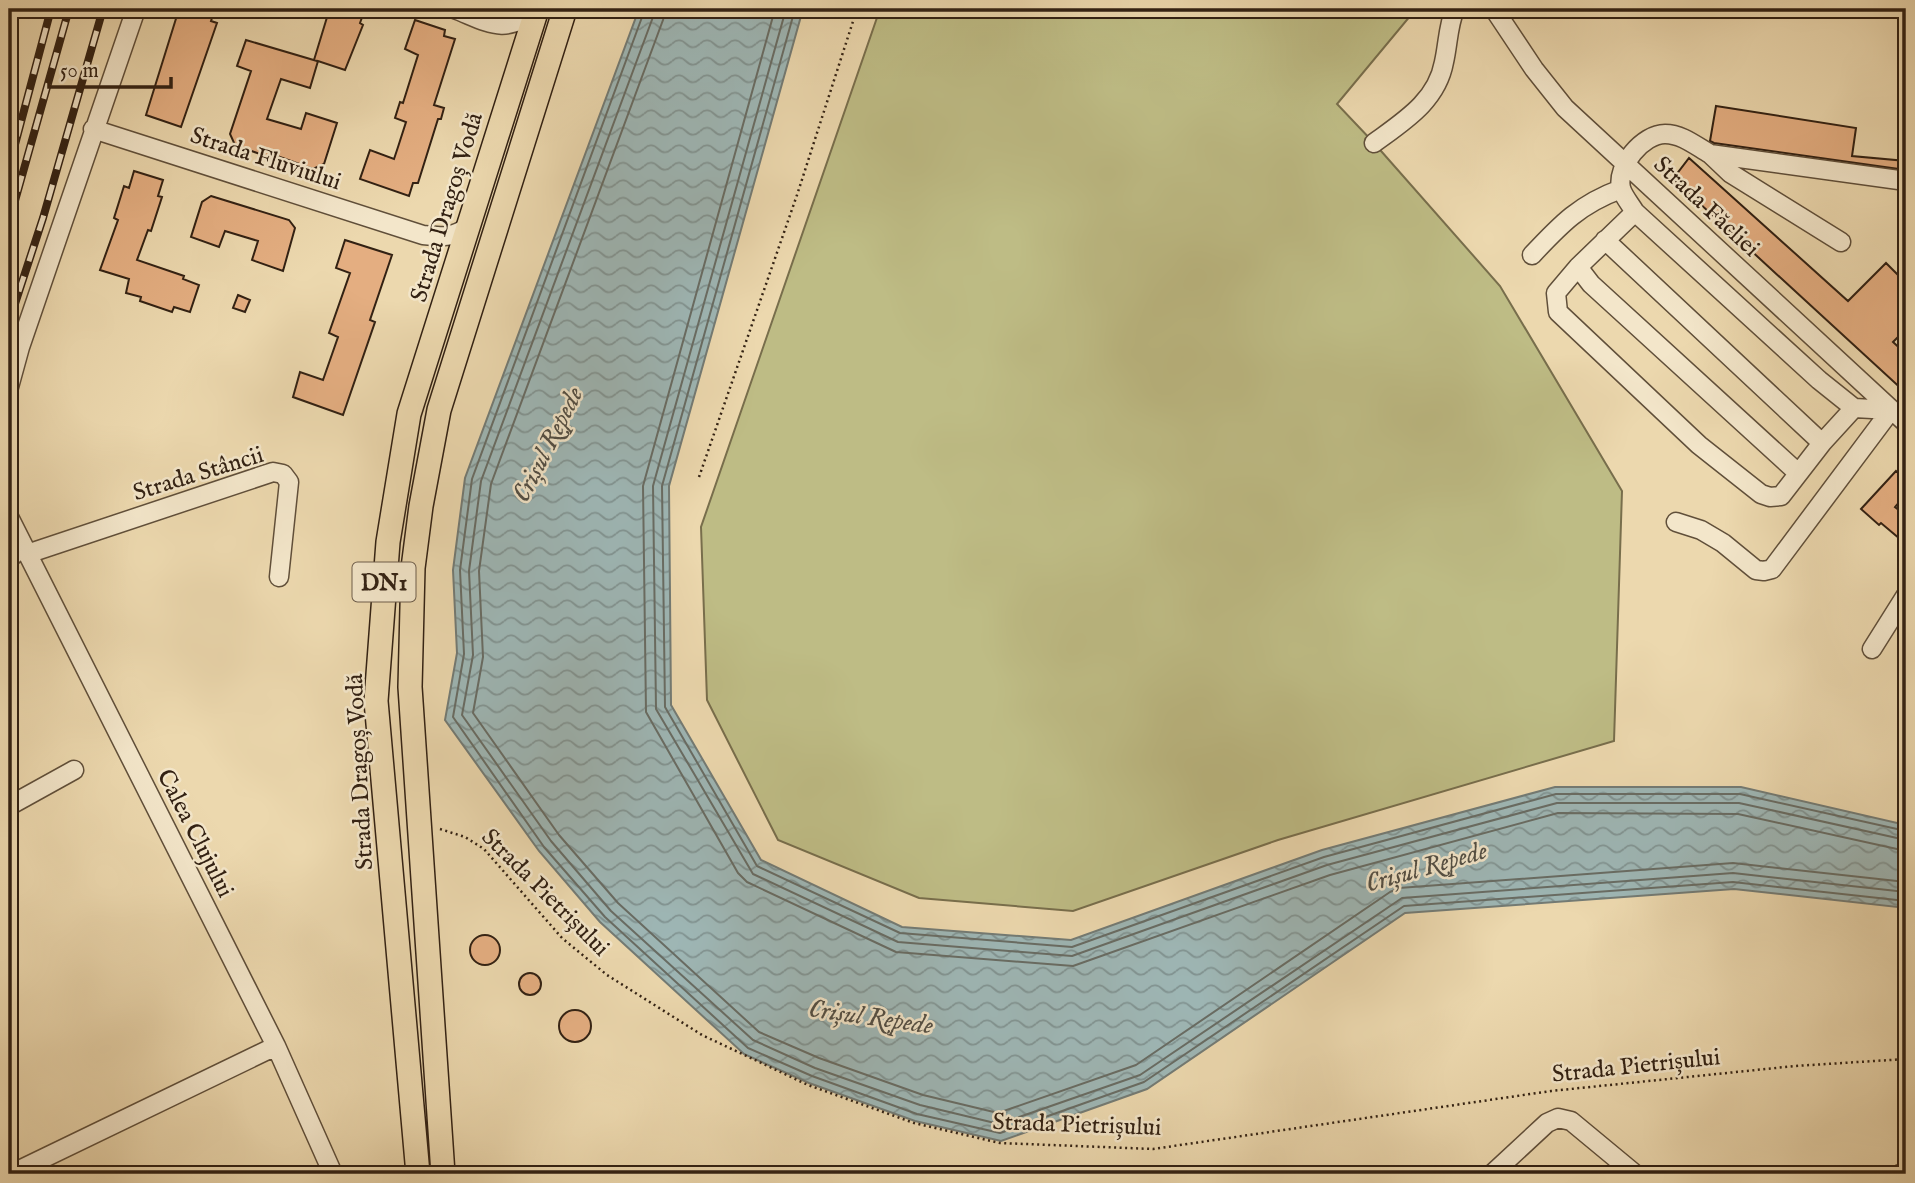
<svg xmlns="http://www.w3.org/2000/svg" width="1915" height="1183" font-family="'IM FELL English',serif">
  <defs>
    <pattern id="water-waves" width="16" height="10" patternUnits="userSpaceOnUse" patternTransform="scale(1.75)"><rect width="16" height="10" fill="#9eb7b6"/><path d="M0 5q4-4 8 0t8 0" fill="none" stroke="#819493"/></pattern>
  </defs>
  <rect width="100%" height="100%" fill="#ecd8ae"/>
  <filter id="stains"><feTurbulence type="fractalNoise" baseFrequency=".00286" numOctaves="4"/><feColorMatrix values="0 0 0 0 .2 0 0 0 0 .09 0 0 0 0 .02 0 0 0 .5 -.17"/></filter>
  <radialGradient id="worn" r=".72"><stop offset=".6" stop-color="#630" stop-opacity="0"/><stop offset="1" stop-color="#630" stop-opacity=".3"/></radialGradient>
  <path fill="#bebc85" stroke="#786e4c" stroke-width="2" d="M880 9H1416L1337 104 1374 143 1500 286 1622 491 1614 741 1278 840 1073 911 919 898 778 840 707 700 701 527Z"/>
  <path fill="url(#water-waves)" stroke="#737b75" stroke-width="2" d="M639 9H803L669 486 671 705 761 860 902 927 1071 940 1322 850 1555 787H1741L1906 825V908L1734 889 1405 913 1147 1089 1001 1141 915 1121 809 1083 744 1054 600 922 539 851 445 720 457 653 453 570 465 478Z"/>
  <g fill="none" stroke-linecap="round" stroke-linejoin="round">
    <path stroke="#686c64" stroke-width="2" d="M645 9 472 479 460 570 464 654 453 717 544 847 605 917 748 1048 812 1076 917 1114 1000 1133 1144 1082 1404 906 1733 882 1906 901
      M654 9 653 17 481 481 469 571 473 655 462 715 551 841 611 911 753 1040 815 1068 920 1105 999 1124 1140 1075 1402 898 1733 873 1906 892
      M665 9 663 20 491 484 479 571 483 657 473 713 559 835 618 903 759 1032 819 1058 923 1095 998 1113 1136 1065 1390 892 1399 888 1733 863 1906 882
      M775 9 643 486 646 712 738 873 747 882 896 952 1073 966 1330 875 1558 813 1738 814 1906 851
      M786 9 653 486 656 709 753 874 898 942 1072 956 1327 865 1557 803H1739L1906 840
      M795 9 662 486 665 707 757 866 900 933 1072 947 1324 857 1556 794H1740L1906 831"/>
  </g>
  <path fill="#e4ae81" stroke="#322113" stroke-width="2" d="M179 9H215L211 21 217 23 181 127 146 115Z
    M333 9H365L360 23 363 25 345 70 318 61 310 88 281 79 267 119 301 129 306 113 337 123 324 164 313 169 272 154 271 158 235 145 230 134 251 71 237 66 246 40 317 61 314 60 328 14H331Z
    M415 20 445 30 444 36 455 39 434 105 444 108 441 119H438L418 183H413L409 196 360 179 370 150 394 159 398 147 406 122 395 118 400 102 403 103 418 55 405 49Z
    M1716 106 1856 128 1852 156 1906 161V170L1714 143 1710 141Z
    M1689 158 1848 301 1886 263 1906 283V329L1893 342 1906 354V393L1673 179Z
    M134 171 163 180 158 196 162 197 151 231 148 230 137 260 184 276 183 279 199 285 190 312 174 307 172 312 140 301 141 297 126 293 129 279 100 270 118 220 114 218 124 186 129 188Z
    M211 196 289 220 295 228 283 271 252 260 258 241 225 231 219 247 191 237 202 202Z
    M345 240 392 255 370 320 375 322 343 415 293 397 300 372 323 380 338 337 329 333 350 273 336 268Z
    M238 295 250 300 245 312 233 308Z
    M1896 471 1906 480V494L1895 507 1906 516V544L1881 523 1879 525 1861 509Z
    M470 950a15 15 0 1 1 30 0a15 15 0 1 1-30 0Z
    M519 984a11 11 0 1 1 22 0a11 11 0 1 1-22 0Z
    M559 1026a16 16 0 1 1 32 0a16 16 0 1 1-32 0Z"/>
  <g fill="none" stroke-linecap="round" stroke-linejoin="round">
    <defs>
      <path id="minor" d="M454 9C484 20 507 38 533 9
        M1494 9 1534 69 1565 108 1906 423
        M93 129 423 235C442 237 452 238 468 227
        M1374 143C1404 121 1437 101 1444 62 1448 45 1448 25 1455 9
        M1710 154 1730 173 1841 242
        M1635 212 1578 267 1556 293 1558 312 1699 445 1761 494 1770 497 1781 496 1822 443 1854 408
        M1605 240 1822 443
        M1532 255C1561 224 1580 204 1621 189
        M1578 267 1591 284 1798 473
        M9 387 20 347 136 9
        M1891 410 1854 408 1819 380 1635 212C1631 205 1623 196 1621 188 1616 166 1643 134 1665 134 1682 134 1696 146 1710 154L1906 181
        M9 517 276 1046 333 1174
        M1676 522 1701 530 1723 543 1756 570 1764 571 1772 569 1891 410
        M27 554 273 472 283 474 289 482 279 577
        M9 559 23 546
        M1872 649 1906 595
        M9 806 74 770
        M11 1174 276 1046
        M1492 1174 1547 1123 1558 1118 1571 1121 1635 1174
        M1900 1174H1906"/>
      <path id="major" d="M418 1174 376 701 388 542 409 414 537 9
        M443 1174 410 687 413 568 421 506 439 410 565 9"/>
    </defs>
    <use href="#minor" stroke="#604f3a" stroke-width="21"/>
    <use href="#major" stroke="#322113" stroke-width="26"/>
    <path stroke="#322113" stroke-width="2.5" stroke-dasharray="2 3.5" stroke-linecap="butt" d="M699 477 797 195 857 9
      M440 829 465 837 484 849 562 938 607 975 702 1035 808 1085 914 1123 1000 1143 1153 1149 1551 1091 1795 1066 1906 1059"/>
    <use href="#minor" stroke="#f3e6ca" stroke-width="18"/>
    <use href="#major" stroke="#ecd8ae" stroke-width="23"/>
    <defs>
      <path id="rail" d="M9 167 51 9
        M9 222 69 9
        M9 322 43 218 103 9"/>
    </defs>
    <use href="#rail" stroke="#322113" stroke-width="8"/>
    <use href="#rail" stroke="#f3e6ca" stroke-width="5" stroke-dasharray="16" stroke-linecap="butt"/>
  </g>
  <g text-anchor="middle" stroke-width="5" stroke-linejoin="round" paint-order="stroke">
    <rect fill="#f3e6ca" stroke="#6c5c4a" stroke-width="2" x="352.5" y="562.5" width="63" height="39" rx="5"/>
    <g font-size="23" font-weight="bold" fill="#322113">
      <text x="384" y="590">DN1</text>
    </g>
    <g font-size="24" fill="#322113" stroke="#f3e6ca">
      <text transform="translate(266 158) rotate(18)" y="8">Strada Fluviului</text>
      <text transform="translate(1707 206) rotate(43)" y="8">Strada Făcliei</text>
      <text transform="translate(446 207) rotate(-73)" y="8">Strada Dragoș Vodă</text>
      <text transform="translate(198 473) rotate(-17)" y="8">Strada Stâncii</text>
      <text transform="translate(359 772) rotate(-93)" y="8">Strada Dragoș Vodă</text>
      <text transform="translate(196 833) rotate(63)" y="8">Calea Clujului</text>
      <text transform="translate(546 892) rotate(45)" y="8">Strada Pietrișului</text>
      <text transform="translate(1636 1065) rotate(-6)" y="8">Strada Pietrișului</text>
      <text transform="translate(1077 1124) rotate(2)" y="8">Strada Pietrișului</text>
    </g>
    <g font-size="26" font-style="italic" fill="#524e44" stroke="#f3e6ca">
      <text transform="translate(547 444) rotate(-63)" y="9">Crișul Repede</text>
      <text transform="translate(1426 866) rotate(-16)" y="9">Crișul Repede</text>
      <text transform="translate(871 1016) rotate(8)" y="9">Crișul Repede</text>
    </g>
  </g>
  <rect width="1915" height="1183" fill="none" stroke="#ecd8ae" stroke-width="35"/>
  <rect x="10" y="10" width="1894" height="1162" fill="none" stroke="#322113" stroke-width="3.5"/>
  <rect x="18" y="18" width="1880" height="1148" fill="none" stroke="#322113" stroke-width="2"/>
  <path d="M49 77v10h122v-10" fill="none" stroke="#322113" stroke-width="3.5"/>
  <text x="60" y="77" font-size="21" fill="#322113" stroke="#f3e6ca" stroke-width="5" paint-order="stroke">50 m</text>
  <rect width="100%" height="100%" filter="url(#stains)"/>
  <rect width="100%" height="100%" fill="url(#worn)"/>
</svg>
